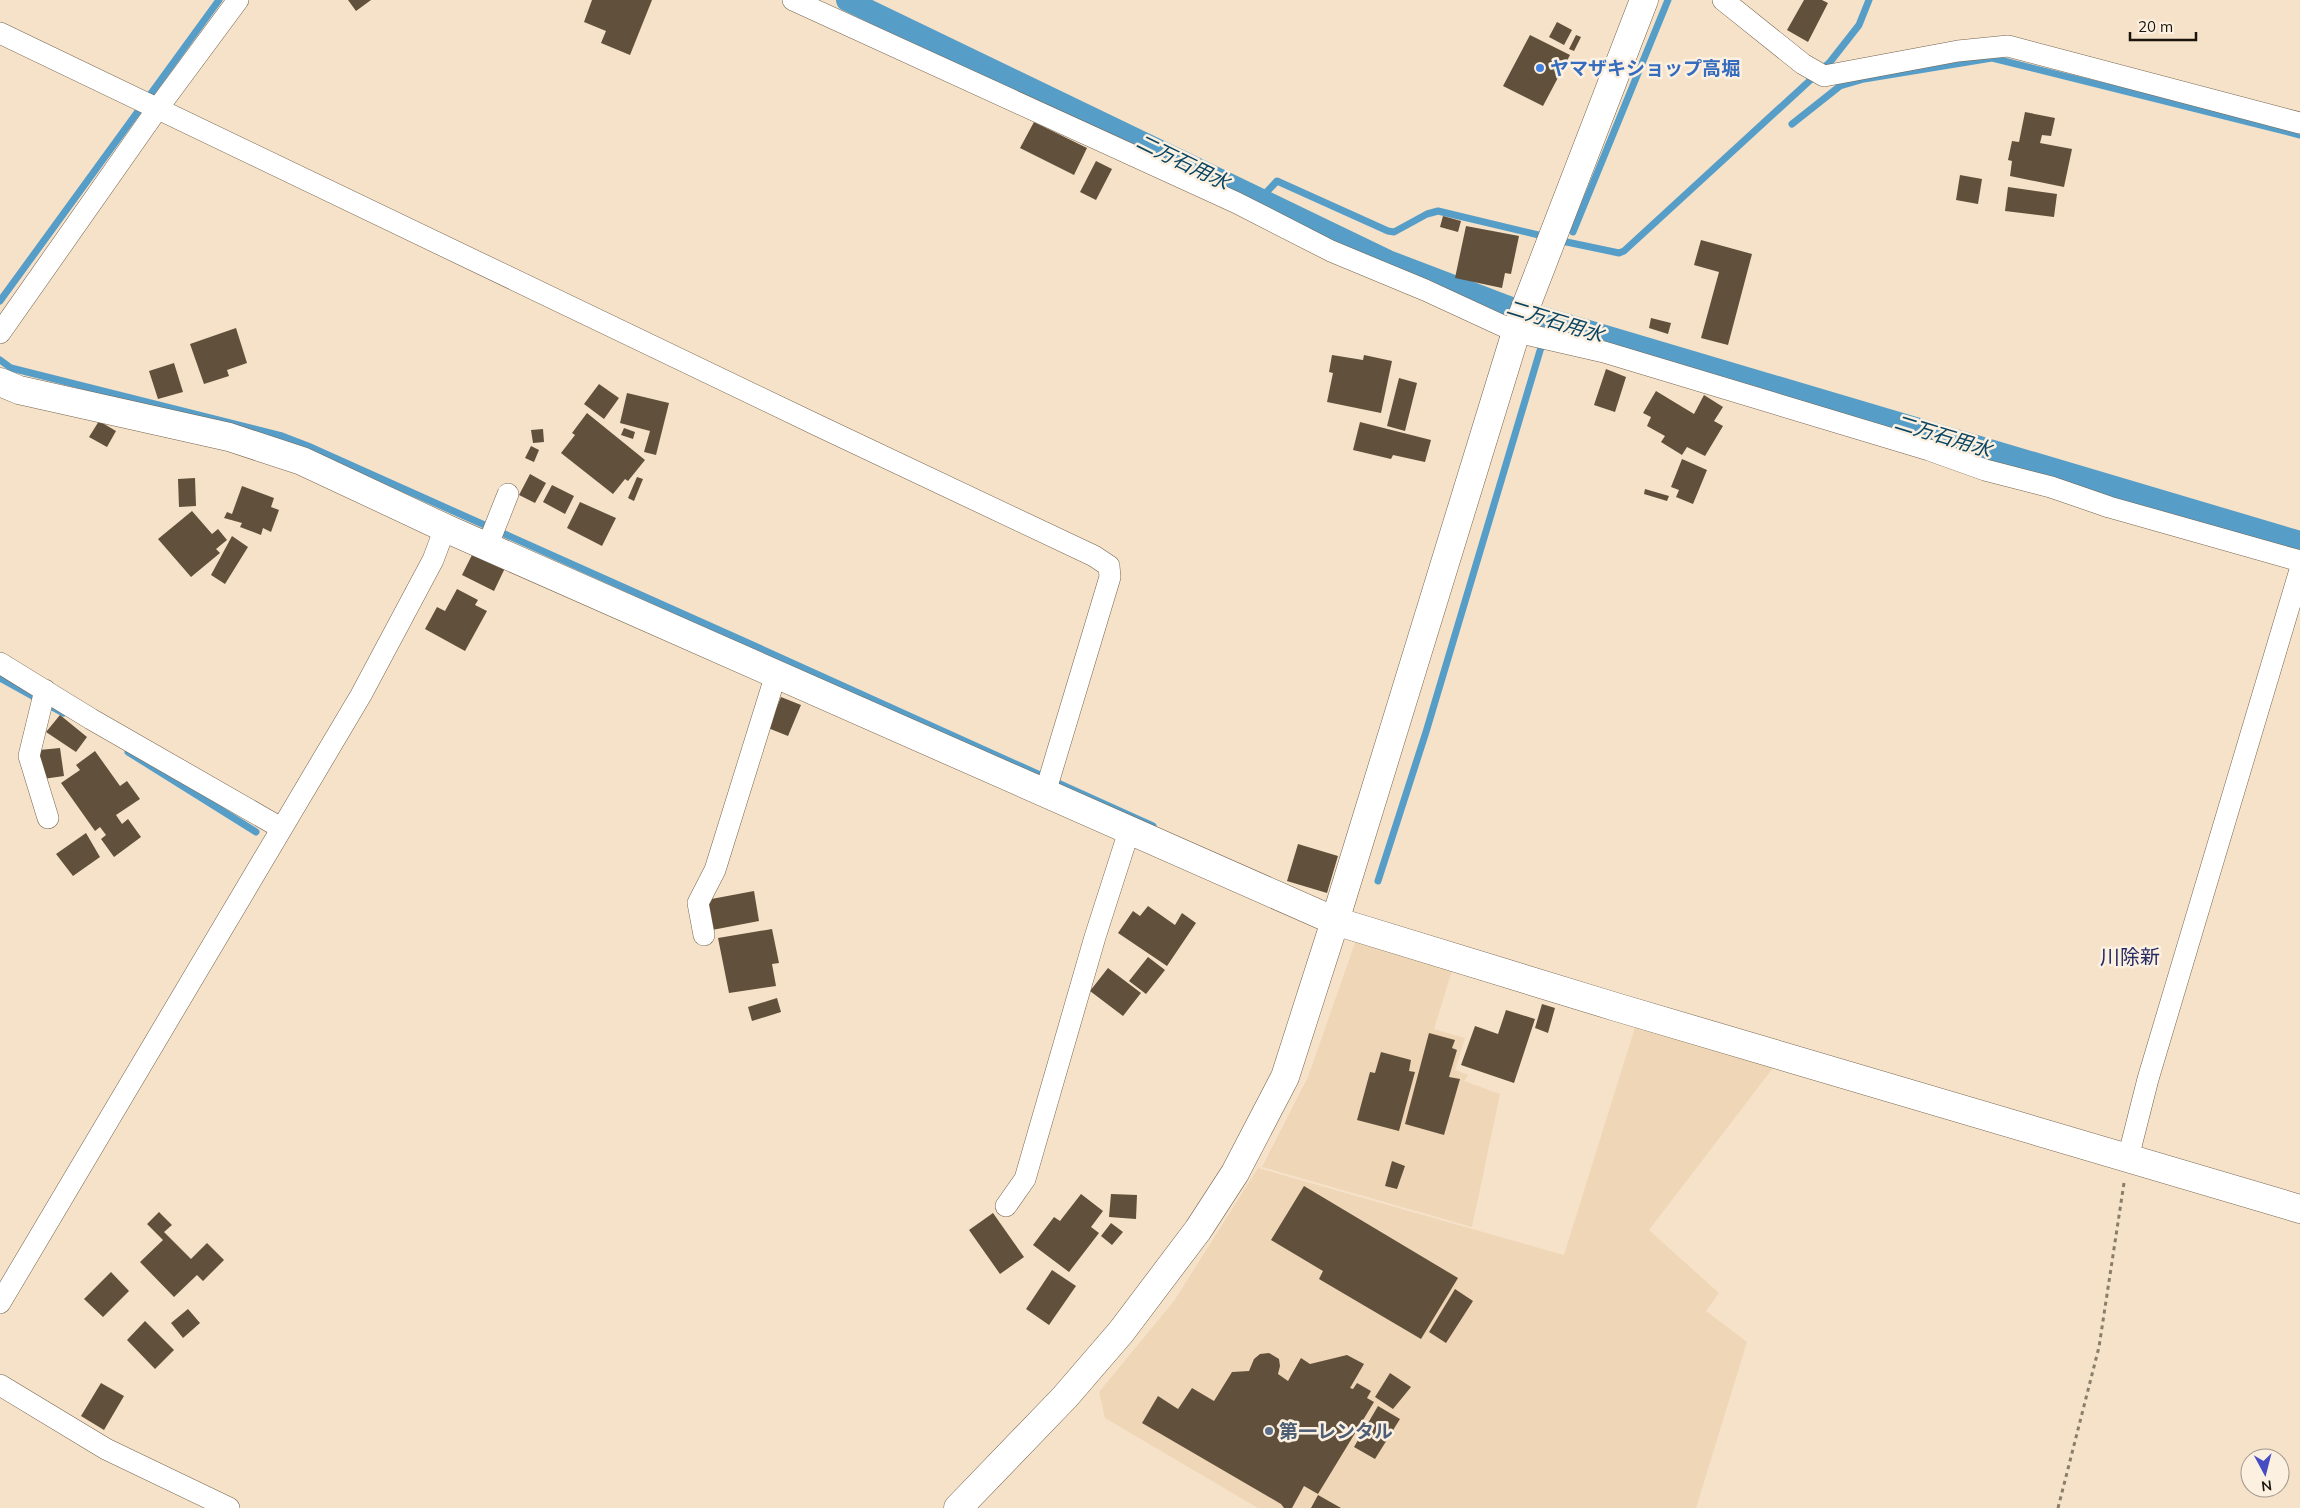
<svg xmlns="http://www.w3.org/2000/svg" width="2300" height="1508" font-family="Mulish,'Noto Sans JP',sans-serif">
  <rect width="100%" height="100%" fill="#f5e2c9"/>
  <path fill="#efd6b7" d="M1356 940 1454 964 1434 1029 1465 1038 1455 1070 1468 1075 1464 1081 1500 1094 1472 1227 1262 1167 1308 1077Z
    M1636 1024 1776 1064 1649 1230 1719 1293 1706 1311 1747 1342 1696 1508H1258L1105 1418 1099 1392 1174 1301 1258 1168 1564 1255Z"/>
  <g fill="none" stroke-linecap="round" stroke-linejoin="round">
    <path stroke="#569ec8" stroke-width="7" d="M1792 124 1840 86 1864 79 1992 58 2300 135
      M1261 198 1277 181 1388 231 1394 232 1427 214 1438 211 1547 237
      M1573 232 1668 0
      M1557 240 1619 253 1624 251 1830 62 1859 25 1869 0
      M0 301 219 0
      M0 360 11 368 282 436 308 446C590 573 872 697 1153 826
      M0 678 63 713
      M128 752 256 832
      M1378 881 1426 732 1542 344"/>
    <path stroke="#569ec8" stroke-width="22" d="M847 0 1388 261 1514 309 2300 542"/>
  </g>
  <path fill="#61503b" d="M348 0H371L356 11Z
    M592 0H652L630 55 601 43 606 31 584 22Z
    M1804 0H1822L1828 3 1808 42 1787 30Z
    M1557 22 1572 30 1564 45 1549 37Z
    M1530 35 1570 55 1543 106 1503 86Z
    M1576 35 1581 37 1574 51 1569 49Z
    M2025 112 2055 118 2051 136 2042 135 2040 143 2072 149 2064 187 2010 176 2012 161 2008 160 2012 141 2019 142Z
    M1034 122 1087 148 1074 175 1020 148Z
    M1096 161 1112 169 1096 200 1080 192Z
    M1960 175 1982 179 1978 204 1956 200Z
    M2008 187 2057 194 2054 217 2005 211Z
    M1443 216 1461 221 1458 232 1440 227Z
    M1466 226 1519 236 1511 274 1505 273 1502 288 1455 278Z
    M1701 240 1752 254 1728 345 1701 338 1719 272 1694 265Z
    M1651 318 1671 323 1668 334 1649 328Z
    M236 328 247 363 227 370 229 376 204 384 190 344Z
    M1332 355 1363 360 1364 355 1392 361 1381 413 1327 402 1333 373 1329 372Z
    M174 363 183 392 158 399 149 371Z
    M1606 369 1626 377 1615 412 1594 405Z
    M1399 378 1417 383 1405 431 1387 426Z
    M599 384 619 398 604 419 584 404Z
    M1656 391 1694 414 1704 395 1723 407 1714 421 1723 426 1705 456 1687 447 1682 455 1661 442 1665 436 1647 426 1651 417 1643 413Z
    M627 393 669 403 656 455 644 452 650 431 620 423Z
    M587 413 645 460 628 481 625 479 613 494 561 453 575 435 572 433Z
    M99 421 116 431 107 447 89 437Z
    M1360 422 1431 440 1425 462 1393 455 1391 459 1353 450Z
    M624 428 635 432 633 439 621 435Z
    M543 429 544 442 533 443 531 430Z
    M531 446 539 450 534 462 525 458Z
    M1682 459 1707 470 1693 504 1676 497 1679 490 1671 487Z
    M530 474 546 483 535 503 519 495Z
    M637 477 643 479 634 501 628 498Z
    M195 478 196 506 179 507 178 479Z
    M552 485 574 496 565 514 543 502Z
    M242 486 274 498 271 507 279 510 271 532 263 528 261 535 240 527 242 523 224 518 227 512 232 514Z
    M1645 489 1669 496 1667 501 1644 494Z
    M580 502 616 518 602 546 567 528Z
    M192 511 212 534 218 529 227 540 216 549 220 553 191 577 158 539Z
    M232 536 248 547 225 584 211 575Z
    M473 553 505 568 494 591 462 575Z
    M457 589 478 600 475 605 487 611 465 651 425 629 437 607 445 611Z
    M781 697 801 705 788 736 768 728Z
    M60 715 87 737 76 752 46 732Z
    M60 748 64 776 43 779 39 750Z
    M95 751 120 786 127 781 140 799 116 815 122 824 128 819 141 837 114 857 101 839 106 835 100 827 95 831 61 783 80 770 76 765Z
    M86 833 100 857 73 876 56 854Z
    M1298 844 1338 856 1327 893 1287 881Z
    M754 891 759 921 712 930 706 900Z
    M1148 906 1175 925 1182 913 1196 923 1167 966 1118 933 1133 911 1140 916Z
    M772 929 779 963 772 964 776 986 729 993 718 938Z
    M1148 957 1165 970 1146 994 1129 981Z
    M1108 968 1141 993 1123 1016 1090 991Z
    M777 998 781 1012 752 1021 748 1007Z
    M1542 1004 1555 1008 1548 1033 1535 1028Z
    M1506 1010 1535 1019 1514 1083 1461 1065 1475 1026 1498 1034Z
    M1429 1033 1455 1040 1452 1048 1457 1050 1449 1077 1460 1079 1444 1135 1405 1124Z
    M1381 1052 1411 1060 1409 1071 1415 1072 1399 1131 1357 1120 1370 1072 1375 1073Z
    M1392 1161 1405 1166 1397 1189 1385 1186Z
    M1304 1186 1458 1278 1421 1339 1319 1279 1323 1271 1271 1240Z
    M1081 1194 1103 1211 1091 1227 1099 1233 1069 1272 1033 1245 1054 1217 1060 1221Z
    M1111 1194 1137 1195 1136 1219 1109 1217Z
    M159 1212 172 1225 164 1232 191 1259 207 1243 224 1260 203 1281 197 1275 174 1297 140 1262 163 1240 147 1224Z
    M993 1213 1024 1257 1000 1274 969 1230Z
    M1111 1223 1123 1232 1112 1245 1101 1236Z
    M1052 1270 1076 1286 1049 1325 1026 1309Z
    M111 1272 129 1291 103 1317 84 1299Z
    M1455 1289 1473 1301 1446 1343 1429 1332Z
    M188 1309 200 1323 183 1338 171 1323Z
    M145 1321 174 1350 155 1369 127 1340Z
    M1269 1353 1279 1359 1280 1366 1278 1374 1288 1381 1301 1358 1310 1364 1347 1355 1364 1364 1350 1388 1353 1389 1357 1383 1371 1391 1367 1398 1374 1402 1318 1494 1304 1486 1292 1508H1284L1281 1504 1142 1423 1158 1396 1178 1409 1192 1388 1214 1401 1232 1372 1249 1371 1254 1359 1260 1354Z
    M1390 1373 1411 1387 1393 1409 1375 1397Z
    M101 1383 124 1396 104 1430 81 1416Z
    M1378 1406 1400 1419 1375 1459 1354 1447Z
    M1318 1495 1341 1508H1311Z"/>
  <g fill="none" stroke-linecap="round" stroke-linejoin="round">
    <defs>
      <path id="street" d="M793 0 1237 203 1331 251 1425 290 1516 332 1604 352 1929 450 1985 470 2051 487 2109 507 2300 561
        M1723 0 1803 64 1824 76 1958 51 2008 46 2300 123
        M0 33 819 426 1094 556 1109 566 1110 577 1045 793
        M0 333 158 108 238 0
        M487 547 508 494
        M0 663 91 719 281 828
        M45 690 29 756 48 818
        M704 935 698 903 715 870 776 674
        M2128 1158 2148 1079 2300 570
        M1006 1206 1025 1179 1095 937 1129 831
        M0 1303 361 695 433 560 445 528
        M0 1385 106 1449 229 1508"/>
      <path id="secondary" d="M0 382 19 390 229 437 302 461 445 528 1335 921 1616 1007 2300 1209
        M958 1508 1065 1397 1121 1332 1198 1230 1235 1173 1285 1077 1335 921 1516 332 1644 0"/>
    </defs>
    <use href="#street" stroke="#74634d" stroke-width="22"/>
    <use href="#secondary" stroke="#74634d" stroke-width="29"/>
    <path stroke="#897d6c" stroke-width="3" stroke-dasharray="4 4" stroke-linecap="butt" d="M2058 1508 2099 1347 2124 1183"/>
    <use href="#street" stroke="#fff" stroke-width="21"/>
    <use href="#secondary" stroke="#fff" stroke-width="28"/>
  </g>
  <circle fill="#3f7fe0" stroke="#fcf0e1" stroke-width="2" cx="1540" cy="68" r="5"/>
  <circle fill="#5c6f8a" stroke="#fcf0e1" stroke-width="2" cx="1269" cy="1431" r="5"/>
  <g text-anchor="middle" stroke-width="5" stroke-linejoin="round" paint-order="stroke">
    <g font-size="19" font-weight="bold" fill="#366cbe" stroke="#fcf0e1" text-anchor="start">
      <text x="1550" y="75">ヤマザキショップ高堀</text>
    </g>
    <g font-size="19" font-weight="bold" fill="#4e5e75" stroke="#fcf0e1" text-anchor="start">
      <text x="1279" y="1438">第一レンタル</text>
    </g>
    <g font-size="20" font-style="italic" fill="#084562" stroke="#fcf0e1">
      <text transform="translate(1183 162) rotate(26)" y="7">二万石用水</text>
      <text transform="translate(1555 321) rotate(17)" y="7">二万石用水</text>
      <text transform="translate(1943 436) rotate(17)" y="7">二万石用水</text>
    </g>
    <g font-size="20" fill="#252a63" stroke="#fcf0e1">
      <text x="2130" y="964">川除新</text>
    </g>
  </g>
  <g transform="translate(2265 1473) rotate(173)"><circle r="24" fill="#fcf0e1" stroke="#a2988c"/>
  <path d="M0-4L9 19L0 12L-9 19Z" fill="#464cc1"/>
  <text y="-8" font-size="14" font-weight="bold" text-anchor="middle" fill="#1b150c">N</text>
  </g>
  <path d="M2130 32v8h66v-8" fill="none" stroke="#1b150c" stroke-width="2.5"/>
  <text x="2138" y="32" font-size="15" fill="#1b150c" stroke="#fcf0e1" stroke-width="4" paint-order="stroke">20 m</text>
</svg>
